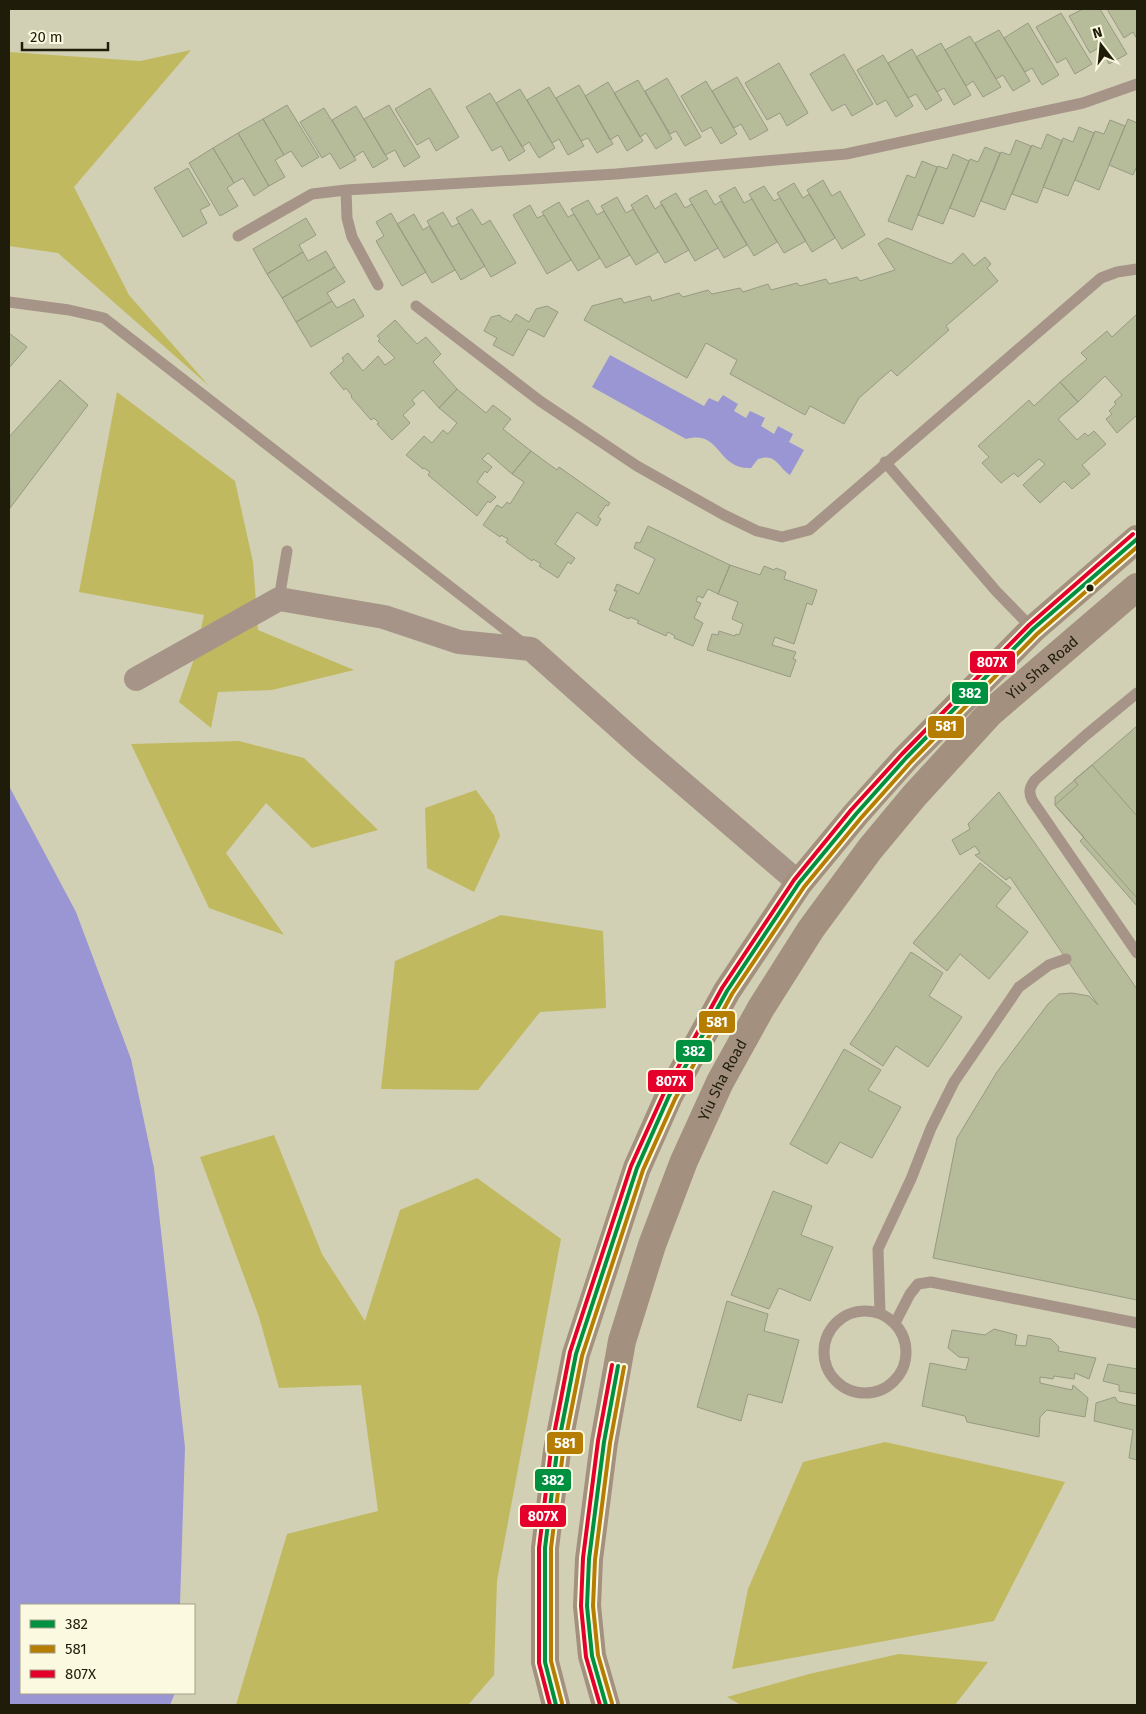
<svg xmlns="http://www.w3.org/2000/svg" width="1146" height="1714" font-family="'Fira Sans',sans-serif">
  <rect width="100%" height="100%" fill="#d1d0b4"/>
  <path fill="#c1b960" d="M191 50 74 187 129 295 209 386 58 253 9 246V52L140 61Z
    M117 392 235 481 253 562 258 630 354 670 272 690 218 692 211 728 179 702 194 659 204 615 79 592Z
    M239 741 304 758 378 830 312 848 266 803 226 853 284 935 209 908 131 744Z
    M476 790 494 815 500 836 474 892 427 868 425 808Z
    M501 915 603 931 606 1008 540 1012 478 1090 381 1089 395 961Z
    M274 1135 322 1254 365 1321 400 1210 477 1178 561 1239 497 1581 494 1675 468 1705H236L287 1534 378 1511 361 1385 279 1388 259 1317 200 1157Z
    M885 1442 1065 1482 994 1621 732 1669 748 1589 803 1462Z
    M899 1654 988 1662 955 1705H741L727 1697 809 1674Z"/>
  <path fill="#9a96d3" d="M610 355 704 406 709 398 718 402 723 395 738 404 734 411 746 418 750 411 765 418 761 426 774 434 778 426 793 434 789 442 804 450 790 475C778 468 777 453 758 459L751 468C717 470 721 429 686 439L592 387Z
    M9 786 76 912 131 1059 154 1168 185 1447 180 1605H21V1693H175L170 1705H9Z"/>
  <path fill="#b6bc99" stroke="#979a84" d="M1083 9H1100L1127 54 1109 64 1100 47 1090 53 1069 16Z
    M1107 9H1137V39L1133 32 1124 38Z
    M1061 13 1092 64 1075 74 1066 58 1057 63 1036 27Z
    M1028 23 1059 75 1042 85 1032 68 1025 72 1004 38Z
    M999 30 1030 81 1013 91 1003 75 996 79 975 43Z
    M970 36 1001 87 983 97 973 81 966 86 945 50Z
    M941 43 971 95 954 105 944 88 937 92 916 57Z
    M912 49 942 100 926 110 916 94 908 98 888 63Z
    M844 54 873 104 852 116 845 104 832 111 810 74Z
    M883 55 913 106 896 117 886 100 877 105 857 70Z
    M779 63 808 113 787 126 780 113 767 120 745 83Z
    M737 77 768 130 750 140 741 124 734 128 712 91Z
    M667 78 701 137 685 146 676 131 670 134 645 91Z
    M638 80 672 139 656 149 646 133 640 137 614 93Z
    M706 81 737 134 721 144 711 127 702 132 681 96Z
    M608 82 643 141 627 151 618 135 610 140 585 96Z
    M579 85 613 144 597 153 588 138 581 141 556 98Z
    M549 87 584 146 568 155 559 139 552 143 527 100Z
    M430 88 459 137 436 151 429 138 417 145 395 109Z
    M520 89 555 148 539 158 529 142 522 147 496 103Z
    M490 93 525 151 509 161 501 146 492 151 466 107Z
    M287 105 319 157 302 167 291 151 284 155 263 119Z
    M389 105 420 157 404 167 395 150 385 155 364 119Z
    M356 106 388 159 373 168 363 151 354 157 332 120Z
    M324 108 356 160 340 169 330 153 322 158 300 122Z
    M263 119 284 155 275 160 285 177 269 186 238 133Z
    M1128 119 1137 123V166L1133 175 1109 165Z
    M1110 120 1125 126 1099 190 1075 180 1095 131 1104 134Z
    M1079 127 1094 133 1068 196 1043 187 1063 138 1073 142Z
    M238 133 269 186 254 196 243 178 234 183 213 148Z
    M1047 134 1062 141 1037 203 1012 194 1032 145 1041 149Z
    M1016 140 1031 146 1005 210 981 201 1001 152 1010 155Z
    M985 147 1000 153 974 217 950 208 970 159 978 162Z
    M213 148 234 183 227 188 238 206 220 216 189 163Z
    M953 154 969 161 943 224 918 215 938 166 947 169Z
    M922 161 937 167 912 230 888 221 907 175 915 178Z
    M188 168 210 205 200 210 207 223 183 237 154 188Z
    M823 180 832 196 840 191 865 235 842 249 807 190Z
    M794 183 803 198 809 194 835 238 812 252 777 193Z
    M764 186 774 201 780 198 806 241 784 253 749 194Z
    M735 187 744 203 752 199 777 242 754 256 719 196Z
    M706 190 715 205 721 201 747 245 724 258 689 199Z
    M676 193 685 208 692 204 718 248 695 261 660 202Z
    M647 195 655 209 662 204 689 250 665 263 631 205Z
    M617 197 626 213 633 209 658 252 636 265 601 206Z
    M588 200 597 215 604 211 630 255 606 268 571 209Z
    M559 202 568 217 574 214 600 258 578 271 542 212Z
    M530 205 537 218 544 215 571 260 547 274 513 215Z
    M472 209 482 225 490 220 516 263 491 277 456 218Z
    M443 212 452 227 459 223 485 266 461 280 427 221Z
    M391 213 426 272 402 286 376 241 384 236 376 222Z
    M414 214 423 230 429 226 455 270 432 283 397 224Z
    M306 218 316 235 299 245 303 252 267 274 253 249Z
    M887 238 951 264 963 253 974 266 985 257 991 264 987 268 998 281 946 326 949 330 897 376 891 370 859 398 844 424 810 406 805 415 730 374 737 360 706 343 687 378 584 320 592 306 621 298 624 303 650 296 652 301 679 293 683 297 708 290 712 294 740 288 743 292 768 284 771 290 797 283 800 286 826 279 829 284 857 277 860 281 895 270 878 244Z
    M326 251 335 267 282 298 267 274 303 252 308 261Z
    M335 267 345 282 327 293 332 301 296 322 282 298Z
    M354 299 364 316 311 347 296 322 332 301 337 308Z
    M547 306 558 312 544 337 528 329 513 356 493 345 497 338 484 331 491 317 500 315 501 317 511 322 516 314 529 322 536 309Z
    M1137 314V415L1117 433 1106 419 1112 414 1109 411 1116 404 1114 402 1122 395 1105 376 1078 402 1060 382 1087 359 1081 353 1107 331 1112 337Z
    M395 320 417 344 426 337 441 354 433 362 457 389 439 408 423 390 412 400 415 404 403 415 410 423 392 440 377 424 379 423 374 418 371 420 351 397 352 396 346 388 344 390 330 373 344 361 342 358 348 353 363 371 378 356 385 365 395 358 378 341 380 339 377 336Z
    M9 333 27 347 9 368Z
    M60 380 88 405 10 508 9 437Z
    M1060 382 1078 402 1058 419 1077 440 1085 433 1088 436 1094 431 1106 444 1082 465 1090 474 1072 489 1064 481 1040 503 1023 485 1045 464 1039 459 1018 477 1014 473 1001 483 982 463 989 457 978 446 1029 400 1034 406Z
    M457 389 486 413 493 405 511 419 503 429 531 451 512 474 488 453 482 459 492 467 487 473 485 471 477 482 496 497 490 503 488 501 477 516 428 475 430 472 424 468 423 469 406 455 424 436 432 443 443 430 448 434 457 423 439 408Z
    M531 451 557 470 559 467 610 503 608 506 606 505 598 517 601 519 597 526 577 512 555 544 575 558 571 564 568 562 558 578 539 566 541 564 533 559 532 561 506 542 508 539 501 535 500 537 483 525 497 505 502 508 507 502 510 504 524 482 512 474Z
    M648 526 730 565 718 594 708 589 703 598 698 596 696 601 701 603 694 618 703 623 693 646 674 638 675 636 668 632 666 636 637 623 639 621 630 617 629 619 609 610 617 591H614L617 584 639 594 655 559 634 548 636 542 640 543Z
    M730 565 760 575 764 566 774 570 776 568 786 572 784 579 817 590 812 605 807 603 794 644 775 637 772 645 796 652 793 659 796 660 790 677 707 650 712 634 718 635 719 631 735 636 736 634 739 635 743 624 732 619 738 602 718 594Z
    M1137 726V906L1080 841 1084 837 1055 805V797Z
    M1092 765 1137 816V898L1055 805 1078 785 1074 780Z
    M999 792 1137 989V1300L933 1258 957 1138 997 1072 1048 1004 1059 994 1072 993 1089 996 1098 1005 1010 877 1006 880 975 855 980 853 975 846 960 855 952 840 970 829 968 824Z
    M980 863 1011 888 996 906 1028 932 989 979 960 954 947 971 913 943Z
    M911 952 943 973 929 996 962 1017 928 1067 896 1046 883 1066 850 1044Z
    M844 1049 881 1070 868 1090 901 1107 872 1158 840 1142 827 1164 790 1144Z
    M773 1191 812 1206 801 1235 833 1247 810 1301 779 1288 769 1309 731 1295Z
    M727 1301 768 1314 764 1331 799 1340 782 1403 748 1394 741 1421 697 1407Z
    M994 1329 1017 1335 1015 1345 1026 1346 1028 1335 1051 1339 1059 1347 1058 1351 1096 1358 1089 1379 1075 1373 1074 1379 1054 1376 1053 1379 1040 1377V1383L1072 1390 1073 1385 1088 1398 1085 1417 1047 1410 1040 1417 1039 1437 967 1422 965 1416 922 1406 930 1363 966 1370 969 1358 959 1357 948 1348 952 1330 985 1335Z
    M1108 1364 1137 1369V1394L1119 1391V1385L1103 1381Z
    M1115 1397 1118 1402 1137 1406V1460L1129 1458 1133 1430 1094 1421 1096 1403Z"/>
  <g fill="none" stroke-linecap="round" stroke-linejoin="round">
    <path stroke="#a79488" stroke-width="11" d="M346 190 347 218 352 237 378 285
      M238 236 312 194 346 190 616 174 846 154 1083 103 1137 84
      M9 302 69 310 104 318 524 644
      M416 306 540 401 637 466 724 515 757 531 782 537 809 530 1101 278 1117 272 1137 269
      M885 462 996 591 1033 629
      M279 599 287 551
      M1137 693 1086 735 1035 780C1030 787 1028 791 1032 800L1137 953
      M824 1352a41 41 0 1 1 82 0a41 41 0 1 1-82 0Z
      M880 1313 878 1249 911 1179 931 1128 954 1082 1019 987 1049 965 1066 959
      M895 1323 910 1294 918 1284 931 1282 1137 1323"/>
    <path stroke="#a79488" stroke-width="24" d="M136 679 279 599 384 617 459 642 531 649 643 749 799 883"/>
    <g stroke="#a4907f" stroke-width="28">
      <path d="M556 1705 545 1662V1548L557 1451 576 1354 637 1168 669 1096 727 991 799 883 856 814 906 758 1033 629 1137 539"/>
      <path id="s1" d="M606 1705 592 1656 587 1606 589 1559 604 1442 622 1341 652 1245 684 1161 720 1082 761 1008 811 929 870 849 914 796 990 713 1137 587"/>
    </g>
    <defs>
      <path id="bus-1" d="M556 1705 545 1662V1548L557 1451 576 1354 637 1168 669 1096 727 991 799 883 856 814 906 758 1033 629 1137 539
        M606 1705 592 1656 587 1606 589 1559 604 1442 618 1366"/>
      <path id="bus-2" d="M562 1703 551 1661V1548L563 1452 582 1356 643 1170 675 1099 732 994 804 887 861 818 911 762 1037 634 1137 547
        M612 1703 598 1655 593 1606 595 1560 610 1443 624 1367"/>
      <path id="bus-3" d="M550 1705 539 1663V1548L551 1450 570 1352 631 1166 664 1093 722 988 794 880 851 810 902 754 1029 625 1133 534
        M600 1705 586 1657 581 1606 583 1558 598 1441 612 1365"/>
    </defs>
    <use href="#bus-1" stroke="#fbf9e0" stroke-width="8"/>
    <use href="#bus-2" stroke="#fbf9e0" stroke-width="8"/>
    <use href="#bus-3" stroke="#fbf9e0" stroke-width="8"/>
    <use href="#bus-1" stroke="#009140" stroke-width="4"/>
    <use href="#bus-2" stroke="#b67d03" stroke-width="4"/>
    <use href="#bus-3" stroke="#e4002b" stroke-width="4"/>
  </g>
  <circle fill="#1f1d09" stroke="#fbf9e0" stroke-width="2" cx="1090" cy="588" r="4.5"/>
  <g text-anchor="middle" stroke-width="4" stroke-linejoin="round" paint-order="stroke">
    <g font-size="15" fill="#1f1d09" stroke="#fbf9e0">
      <text dy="5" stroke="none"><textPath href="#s1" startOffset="1174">Yiu Sha Road</textPath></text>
      <text dy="5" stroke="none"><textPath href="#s1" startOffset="649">Yiu Sha Road</textPath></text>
    </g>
  </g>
  <g stroke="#fbf9e0" stroke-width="2">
    <rect x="969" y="650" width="47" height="24" rx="5" fill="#e4002b"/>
    <rect x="951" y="681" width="38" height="24" rx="5" fill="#009140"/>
    <rect x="927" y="715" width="38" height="24" rx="5" fill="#b67d03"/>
    <rect x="698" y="1010" width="38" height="24" rx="5" fill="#b67d03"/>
    <rect x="675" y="1039" width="38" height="24" rx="5" fill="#009140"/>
    <rect x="647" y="1069" width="47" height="24" rx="5" fill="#e4002b"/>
    <rect x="546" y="1431" width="38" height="24" rx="5" fill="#b67d03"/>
    <rect x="534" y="1468" width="38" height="24" rx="5" fill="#009140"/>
    <rect x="519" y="1504" width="48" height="24" rx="5" fill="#e4002b"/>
  </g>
  <g font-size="14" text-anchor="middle" font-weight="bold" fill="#fff">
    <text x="992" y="667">807X</text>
    <text x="970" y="698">382</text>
    <text x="946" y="731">581</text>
    <text x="717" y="1027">581</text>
    <text x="694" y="1056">382</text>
    <text x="671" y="1086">807X</text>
    <text x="565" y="1448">581</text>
    <text x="553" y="1485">382</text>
    <text x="543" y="1521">807X</text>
  </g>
  <rect width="1146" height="1714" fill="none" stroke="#1f1d09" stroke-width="20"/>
  <rect x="20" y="1604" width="175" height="90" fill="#fbf9e0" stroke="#a3a18a"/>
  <rect x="30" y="1620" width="25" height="8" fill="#009140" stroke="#a3a18a"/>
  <text x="65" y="1629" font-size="15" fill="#1f1d09">382</text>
  <rect x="30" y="1645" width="25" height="8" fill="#b67d03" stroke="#a3a18a"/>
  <text x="65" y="1654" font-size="15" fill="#1f1d09">581</text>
  <rect x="30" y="1670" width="25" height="8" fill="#e4002b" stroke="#a3a18a"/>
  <text x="65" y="1679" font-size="15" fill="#1f1d09">807X</text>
  <g transform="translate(1101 45) rotate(344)" stroke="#fbf9e0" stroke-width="4" paint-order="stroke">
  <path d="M0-4L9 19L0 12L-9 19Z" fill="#1f1d09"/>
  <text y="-8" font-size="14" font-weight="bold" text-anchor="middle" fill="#1f1d09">N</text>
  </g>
  <path d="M22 42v8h86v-8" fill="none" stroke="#1f1d09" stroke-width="2.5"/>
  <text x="30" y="42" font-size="15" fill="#1f1d09" stroke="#fbf9e0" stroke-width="4" paint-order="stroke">20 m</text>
</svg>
